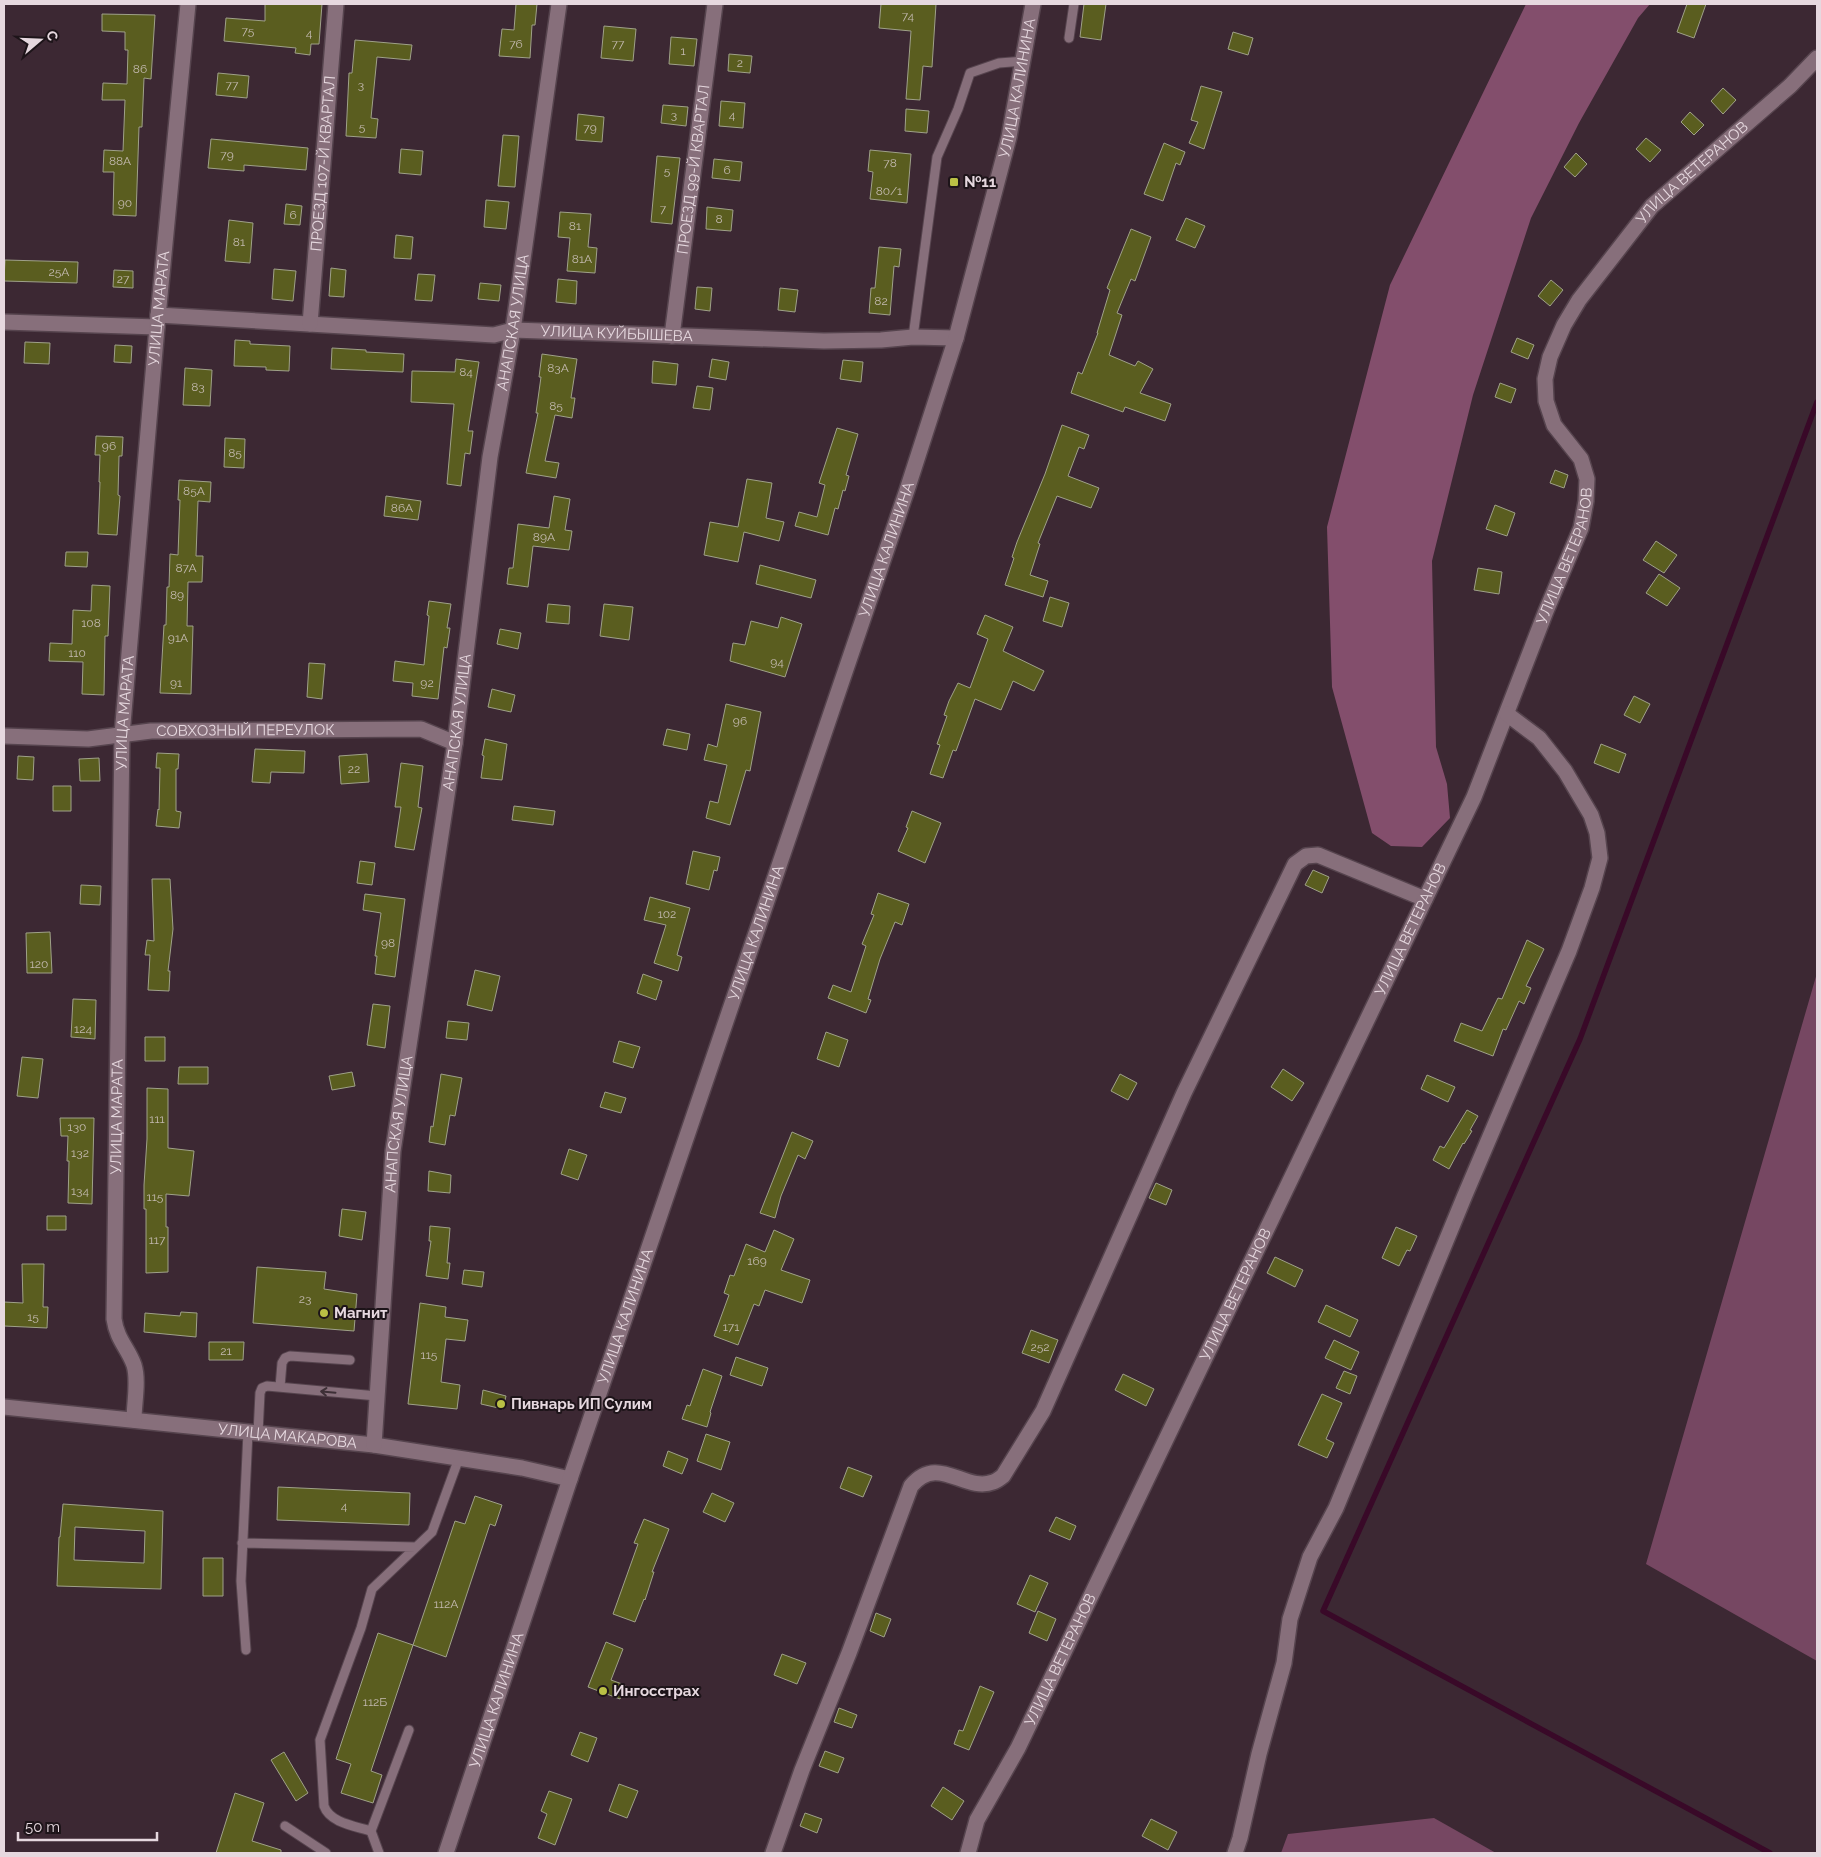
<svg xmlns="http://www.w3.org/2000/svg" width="1821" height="1857" font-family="Raleway,sans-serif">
  <rect width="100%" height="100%" fill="#3c2833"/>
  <path fill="#764762" d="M1817 973V1661L1646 1564Z
    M1434 1818 1496 1853H1281L1288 1834Z"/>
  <path fill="#834e6c" d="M1526 4H1650L1638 18 1579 123 1531 218 1473 395 1432 561 1436 747 1447 784 1450 818 1422 847 1391 846 1372 833 1332 687 1327 527 1390 285Z"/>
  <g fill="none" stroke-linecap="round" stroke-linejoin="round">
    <path stroke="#390928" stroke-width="5.5" d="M1770 1853 1323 1611 1580 1039 1817 402"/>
  </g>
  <path fill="#5a5d1f" stroke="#9fa189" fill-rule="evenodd" d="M265 4H322L319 44H311L310 55 295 53 296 48 224 41 226 18 265 21Z
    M516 4H537L535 25H532L530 58 499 56 502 29 514 30Z
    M881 4H936L932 67 923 66 920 100 906 99 911 31 879 28Z
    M1084 4H1106L1101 40 1080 37Z
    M1687 4H1706L1694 38 1677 32Z
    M102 14 155 15 151 79 144 78 142 127H139L136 216 113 215 114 172H103L104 150 123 151 125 100H102L103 83 127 84 128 50H125V32L102 31Z
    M604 26 636 29 633 61 601 58Z
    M1233 32 1253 38 1248 55 1228 49Z
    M671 37 697 39 694 66 669 64Z
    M355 40 412 45 410 60 377 57 371 118 378 119 376 138 346 136 349 73H352Z
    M729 54 752 56 750 73 728 71Z
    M218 73 249 76 247 98 216 95Z
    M1201 86 1222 92 1204 149 1189 143 1198 122 1191 120Z
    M1723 88 1736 100 1723 114 1711 101Z
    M721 101 745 103 743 128 719 126Z
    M663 105 688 107 686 126 661 123Z
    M906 109 929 111 927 133 905 131Z
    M1690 112 1704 125 1694 135 1681 122Z
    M578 114 604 117 602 142 576 140Z
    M503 135 519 136 515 187 498 186Z
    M1646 138 1661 150 1650 162 1636 149Z
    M211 139 308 148 306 170 244 165V171L208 168Z
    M1164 143 1185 152 1180 165 1176 163 1163 201 1144 194Z
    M401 149 423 151 421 175 399 173Z
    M870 150 911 154 907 203 870 199 873 172 868 171Z
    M1576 153 1587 164 1575 177 1564 167Z
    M657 156 680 158 672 224 651 222Z
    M714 159 742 162 740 181 712 178Z
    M486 200 509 202 506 229 484 227Z
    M286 204 302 206 300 225 284 224Z
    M707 207 733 210 731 231 706 229Z
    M560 212 591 214 588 247 597 248 595 273 567 271 570 238 558 237Z
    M1186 218 1205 226 1195 248 1176 240Z
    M229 220 253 223 250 263 225 261Z
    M1131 229 1151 237 1135 281 1131 279 1117 313 1122 315 1109 355 1135 366 1138 361 1153 369 1140 393 1171 404 1165 421 1125 407 1123 412 1071 393 1078 372 1082 374 1098 333H1097L1110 290 1107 288Z
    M396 235 413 237 411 259 394 258Z
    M879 247 901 249 899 267 894 266 890 315 869 313 871 288H875Z
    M5 260 78 262 77 283 4 281Z
    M331 268 346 270 344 297 329 296Z
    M274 269 296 271 293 301 272 299Z
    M114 270 133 271V288L113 287Z
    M418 274 435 275 432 301 415 300Z
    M558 279 577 281 576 304 556 302Z
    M1551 280 1563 290 1550 306 1538 296Z
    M480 283 501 285 499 301 478 299Z
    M697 287 712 288 710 311 695 309Z
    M780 288 798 290 795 312 778 310Z
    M1517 338 1534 345 1528 359 1511 352Z
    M235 340 250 341V344L290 346 289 371 266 370V367L234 366Z
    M25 342 50 343 49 364 24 363Z
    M115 345 132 346 131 363 114 362Z
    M332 348 366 350V352L404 354 403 372 331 369Z
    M542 354 577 359 571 398H575L572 418 555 415 545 461 559 463 556 478 526 473 538 413H536L541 377H539Z
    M456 359 479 362 468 431H473L470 454 465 453 461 486 447 484 454 404 411 402 412 371 455 372Z
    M712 359 729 362 726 380 709 377Z
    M843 360 863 362 861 382 840 379Z
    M653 361 678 364 676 385 652 383Z
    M185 368 212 370 210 406 183 405Z
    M1500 383 1516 389 1511 403 1495 397Z
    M697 386 713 388 710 410 693 408Z
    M1062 425 1089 435 1084 449 1079 447 1068 476 1099 488 1091 508 1057 496 1038 543 1040 544 1030 575 1048 581 1043 597 1005 585 1014 558 1012 557 1017 542 1045 474Z
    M837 428 858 434 846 475 849 476 845 491 843 490 838 509 835 508 828 535 795 526 799 512 817 517 825 485 819 483Z
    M96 436 123 437 122 456H119L118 495 120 496 117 535 98 534 100 482H99L100 455H95Z
    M225 438 245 439 244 468 224 467Z
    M1555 470 1568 475 1564 488 1550 483Z
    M747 479 772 483 766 518 784 522 779 541 744 532 738 562 704 555 710 522 738 527Z
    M179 480 211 482 210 502 198 501 196 556H203L202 582H188L187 626H193L191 694 160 693 164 625H166L167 587H169L170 554 178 555 180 500H178Z
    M386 496 421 501 418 520 384 516Z
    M554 496 570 499 565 530 572 531 569 550 533 546 528 587 507 584 509 568H513L518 524 549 528Z
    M1495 505 1515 513 1507 536 1486 529Z
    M1656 541 1677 555 1664 573 1643 560Z
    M66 552H88L87 567 65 566Z
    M760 565 816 580 811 598 756 584Z
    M1478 568 1502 572 1499 594 1474 590Z
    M1659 574 1680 588 1667 606 1646 593Z
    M92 585 110 586 108 636H105L104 695 82 694 83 662 49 661 50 643 72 644 73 610 91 611Z
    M1050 597 1069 603 1062 627 1043 621Z
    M429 601 451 604 447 628H450L447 648 444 647 438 699 412 696 413 683 393 681 395 661 424 665 429 616 427 615Z
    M548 604 570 606 569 624 546 622Z
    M604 604 633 607 629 640 600 636Z
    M985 615 1013 627 1003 651 1044 671 1034 691 1013 681 1001 710 975 699 956 751 953 750 943 778 930 774 940 745 937 744 947 716 944 715 949 701 958 683 970 688 988 639 977 634Z
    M781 617 802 624 785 677 730 661 733 643 745 645 751 621 778 628Z
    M500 629 521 633 518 649 497 644Z
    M309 663 325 664 322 699 307 697Z
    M492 689 515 695 511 712 488 707Z
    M1634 696 1650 704 1640 723 1624 715Z
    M726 704 761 712 750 771 746 770 730 825 706 818 710 801 718 803 727 765 704 760 708 744 717 747Z
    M667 729 690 734 687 750 663 745Z
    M485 739 507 744 502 780 481 778 484 756 482 755Z
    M1601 744 1626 754 1619 773 1594 763Z
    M255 749 305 751 304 773 271 772 270 783 252 782Z
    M157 753 179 754 178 769H176V811L181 812 179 828 156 826 158 809 159 810 160 768H156Z
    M367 754 369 782 341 784 339 756Z
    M18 756 34 757 33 780 17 779Z
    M99 758 100 781H80L79 759Z
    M401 763 423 766 418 807 422 808 414 850 395 847 401 807H395Z
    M53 786H71V811H53Z
    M514 806 555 811 553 825 512 820Z
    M912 811 941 823 925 863 898 851 908 828 906 827Z
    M693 851 720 857 717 871 714 870 709 890 686 884Z
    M360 861 375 863 372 885 357 883Z
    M1313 870 1329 877 1322 893 1305 885Z
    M152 879H170L173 929 168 971H170L169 991 148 990 150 955H145L147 940 154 941Z
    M81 885 101 886 100 905 80 904Z
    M878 893 909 904 902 925 895 922 880 959 868 999 871 1000 866 1013 828 998 833 985 851 992 866 946 862 944 874 915 871 914Z
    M365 894 405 899 395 977 375 974 377 956H375L381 913 363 910Z
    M650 897 690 908 677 955 682 957 678 971 654 963 666 925 644 920Z
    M50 932 52 973H27L26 933Z
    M1527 940 1544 949 1526 986 1531 988 1524 1004 1519 1001 1506 1030 1503 1029 1493 1056 1454 1041 1461 1023 1482 1031 1498 998 1502 999Z
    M475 970 500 976 492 1011 467 1005Z
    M643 974 662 981 656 1000 637 993Z
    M73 999 96 1000 95 1039 71 1037Z
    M373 1004 390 1006 385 1048 367 1045Z
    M448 1021 469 1023 467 1040 446 1038Z
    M826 1032 848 1040 839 1067 817 1059Z
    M145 1037H165V1061H145Z
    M619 1041 640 1047 633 1068 613 1062Z
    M22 1057 43 1059 38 1098 17 1096Z
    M179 1067H208V1084H178Z
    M1283 1069 1304 1083 1292 1101 1271 1087Z
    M352 1072 355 1086 332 1090 329 1076Z
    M441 1074 462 1078 455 1116 450 1115 445 1145 429 1142 431 1126 433 1127Z
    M1120 1074 1137 1083 1128 1100 1111 1091Z
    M1427 1075 1455 1087 1448 1102 1421 1089Z
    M147 1088 168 1089V1148L194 1151 189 1196 166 1194V1227H168V1272L146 1273V1209H144V1185L147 1139Z
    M605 1092 626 1098 621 1113 600 1107Z
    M1467 1110 1478 1116 1470 1130 1472 1131 1464 1144 1463 1143 1449 1169 1433 1160 1440 1146 1444 1148Z
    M60 1118H94L92 1204 68 1203 69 1161H67L68 1136H61Z
    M792 1132 813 1141 805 1159 798 1155 781 1196 775 1218 760 1213Z
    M569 1149 587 1155 578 1180 561 1174Z
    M429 1171 451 1175 450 1193 428 1191Z
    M1156 1183 1172 1190 1166 1205 1149 1198Z
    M342 1209 366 1212 362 1240 339 1236Z
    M47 1216H66V1230H47Z
    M430 1226 450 1228 447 1263H450L448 1279 426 1276 431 1241H429Z
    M1396 1227 1417 1236 1410 1251 1407 1250 1399 1266 1382 1258Z
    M774 1230 794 1239 781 1270 810 1280 802 1303 765 1290 759 1306 754 1304 738 1345 714 1336 729 1295 724 1293 730 1275 734 1276 746 1244 765 1252Z
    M1275 1257 1303 1270 1295 1287 1267 1273Z
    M22 1264H44L43 1307H48L47 1328 4 1326V1302L23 1303Z
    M257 1267 326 1272 324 1289 357 1294 354 1331 253 1323Z
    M464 1270 484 1272 482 1287 462 1284Z
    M420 1303 446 1307 445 1317 468 1320 465 1341 446 1339 441 1382 460 1385 457 1409 408 1404Z
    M1326 1305 1358 1320 1350 1337 1318 1322Z
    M181 1312 197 1313 196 1337 144 1332 145 1313 180 1316Z
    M1031 1330 1058 1340 1049 1363 1022 1353Z
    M1334 1340 1359 1352 1351 1370 1325 1358Z
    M209 1342H244L243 1360H209Z
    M736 1357 768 1368 762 1386 730 1375Z
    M703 1369 722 1376 710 1412 711 1413 707 1427 682 1419 687 1405 690 1406Z
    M1344 1371 1357 1376 1350 1394 1336 1388Z
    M1123 1374 1154 1389 1146 1406 1115 1390Z
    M483 1390 506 1396 503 1409 481 1404Z
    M1322 1394 1342 1403 1326 1439 1334 1443 1327 1458 1298 1445Z
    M706 1434 730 1442 721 1470 697 1461Z
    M668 1451 688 1459 682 1474 663 1466Z
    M848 1467 872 1476 863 1497 840 1488Z
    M278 1487 410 1493 409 1525 277 1520Z
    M712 1493 734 1503 725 1522 703 1512Z
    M475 1496 502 1505 495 1526 490 1524 446 1657 413 1645 455 1521 465 1524Z
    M63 1504 163 1511 161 1589 57 1586 59 1537H60ZM75 1527 145 1531 144 1563 74 1560Z
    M1056 1517 1076 1526 1070 1540 1049 1531Z
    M644 1519 669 1529 652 1572H654L645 1600 644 1599 635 1622 613 1614 638 1544 634 1543Z
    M203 1558H223V1596H203Z
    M1030 1575 1048 1583 1035 1612 1017 1604Z
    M1038 1611 1056 1619 1047 1641 1029 1633Z
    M876 1613 891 1619 884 1637 870 1631Z
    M378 1633 413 1645 371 1771 382 1775 373 1803 341 1793 351 1764 336 1759Z
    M606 1642 623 1649 611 1680 625 1685 620 1699 588 1687Z
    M782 1654 806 1663 797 1684 774 1675Z
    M980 1686 994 1692 969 1750 954 1744 959 1730 963 1731Z
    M839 1708 857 1715 852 1728 834 1722Z
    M580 1732 597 1738 588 1762 571 1755Z
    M825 1751 844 1758 838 1773 819 1766Z
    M284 1752 308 1793 296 1801 271 1760Z
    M619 1784 638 1791 627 1818 609 1811Z
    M943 1787 964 1801 952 1820 931 1806Z
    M549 1791 572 1799 555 1845 538 1838 547 1814 541 1811Z
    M235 1793 264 1803 252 1841 281 1850V1853H216Z
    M805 1813 822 1819 817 1833 800 1826Z
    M1151 1819 1177 1832 1168 1850 1142 1836Z"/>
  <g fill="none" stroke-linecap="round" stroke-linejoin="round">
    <defs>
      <path id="service" d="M1069 38 1074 4
        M913 337 937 157 958 109 970 73 999 63 1023 61
        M280 1387 282 1363 285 1358 290 1356 350 1360
        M258 1433 260 1393 262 1388 267 1386 377 1396
        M242 1543 416 1547
        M246 1650 241 1581 248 1432
        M285 1826 326 1853
        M371 1831C355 1826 330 1823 324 1806L320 1740 361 1628 372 1589 432 1532 459 1458
        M379 1853 371 1831 409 1730"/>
      <g id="minor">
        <path id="s1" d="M158 315 494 335 513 330 824 341 881 340 913 337 956 338"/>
        <path d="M4 322 157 327"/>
        <path id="s2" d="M310 324 336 4"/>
        <path id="s3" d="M672 336 715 4"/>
        <path id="s4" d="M4 736 88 739 151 731 421 729 455 743"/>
        <path id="s5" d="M4 1407 374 1445 522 1468 570 1479"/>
        <path id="s6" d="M134 1420C134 1403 139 1381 134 1365 128 1348 117 1340 114 1319L122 735 157 327 188 4"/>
        <path id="s7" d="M374 1445 393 1151 455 743 490 457 513 330 559 4"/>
        <path d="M773 1853 802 1770 849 1653 911 1486C938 1453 965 1493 993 1482 997 1481 1000 1478 1003 1476L1043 1411 1184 1093 1295 864 1306 856 1318 855 1425 899"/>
        <path id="s8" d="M968 1853 977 1820 1018 1748 1474 797 1546 611 1581 528 1586 501 1587 479 1581 459 1554 425 1546 401 1545 379 1550 357 1564 325 1579 300 1652 206 1790 86 1817 58"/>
        <path d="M1235 1853 1240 1838 1259 1754 1284 1663 1290 1619 1310 1557 1336 1508 1465 1195 1569 951 1592 888 1600 858 1597 833 1591 815 1565 771 1539 738 1507 714"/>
      </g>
      <g id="secondary">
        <path id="s9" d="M446 1853 570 1479 907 490 956 338 1009 137 1033 4"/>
      </g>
    </defs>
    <use href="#service" stroke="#56444e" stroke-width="11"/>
    <use href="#minor" stroke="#56444e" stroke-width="18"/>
    <use href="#secondary" stroke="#56444e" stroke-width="18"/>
    <use href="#service" stroke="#876f7b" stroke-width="9"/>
    <use href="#minor" stroke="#876f7b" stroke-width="15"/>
    <use href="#secondary" stroke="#876f7b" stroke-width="15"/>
  </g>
  <defs><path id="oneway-shaft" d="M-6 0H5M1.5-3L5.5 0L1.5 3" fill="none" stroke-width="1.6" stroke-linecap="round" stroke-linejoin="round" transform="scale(1.25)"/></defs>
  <use stroke="#3d2f36" href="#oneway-shaft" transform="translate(328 1392) rotate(-175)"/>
  <g fill="#bac045" stroke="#1d1419" stroke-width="2">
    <rect x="949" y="177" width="10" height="10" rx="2.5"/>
    <circle cx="324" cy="1313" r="5"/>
    <circle cx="501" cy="1404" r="5"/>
    <circle cx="603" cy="1691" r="5"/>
  </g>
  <g text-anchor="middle" stroke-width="4" stroke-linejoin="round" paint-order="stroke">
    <g font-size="12" fill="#c3b9af">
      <text x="908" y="20">74</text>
      <text x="248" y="35">75</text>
      <text x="309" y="37">4</text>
      <text x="516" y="48">76</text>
      <text x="618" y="48">77</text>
      <text x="683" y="55">1</text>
      <text x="740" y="67">2</text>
      <text x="140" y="73">86</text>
      <text x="232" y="89">77</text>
      <text x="361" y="89">3</text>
      <text x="674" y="119">3</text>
      <text x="732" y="119">4</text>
      <text x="362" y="131">5</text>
      <text x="590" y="132">79</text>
      <text x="227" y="159">79</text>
      <text x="120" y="165">88А</text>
      <text x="890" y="167">78</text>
      <text x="727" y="174">6</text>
      <text x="667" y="175">5</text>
      <text x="889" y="195">80/1</text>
      <text x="125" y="207">90</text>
      <text x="663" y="213">7</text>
      <text x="293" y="219">6</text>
      <text x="719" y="223">8</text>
      <text x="575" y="230">81</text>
      <text x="239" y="246">81</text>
      <text x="582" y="263">81А</text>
      <text x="59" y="276">25А</text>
      <text x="123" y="283">27</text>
      <text x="881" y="305">82</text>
      <text x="558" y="372">83А</text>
      <text x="466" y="376">84</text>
      <text x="198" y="391">83</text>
      <text x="556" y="410">85</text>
      <text x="109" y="450">96</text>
      <text x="235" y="457">85</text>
      <text x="194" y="495">85А</text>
      <text x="402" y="512">86А</text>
      <text x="544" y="541">89А</text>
      <text x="186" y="572">87А</text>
      <text x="177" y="599">89</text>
      <text x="91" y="627">108</text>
      <text x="178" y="642">91А</text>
      <text x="77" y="657">110</text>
      <text x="777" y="666">94</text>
      <text x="176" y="687">91</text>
      <text x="427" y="687">92</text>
      <text x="740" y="725">96</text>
      <text x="354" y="773">22</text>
      <text x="667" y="918">102</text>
      <text x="388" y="947">98</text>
      <text x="39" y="968">120</text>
      <text x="83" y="1033">124</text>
      <text x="157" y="1123">111</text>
      <text x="77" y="1131">130</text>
      <text x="80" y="1157">132</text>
      <text x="80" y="1195">134</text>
      <text x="155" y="1201">115</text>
      <text x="157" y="1244">117</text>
      <text x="757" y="1265">169</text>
      <text x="305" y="1303">23</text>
      <text x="33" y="1321">15</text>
      <text x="731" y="1331">171</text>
      <text x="1040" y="1351">252</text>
      <text x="226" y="1355">21</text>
      <text x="429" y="1359">115</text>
      <text x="344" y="1510">4</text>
      <text x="446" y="1608">112А</text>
      <text x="375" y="1706">112Б</text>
    </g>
    <g font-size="15" fill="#e6d8df" stroke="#1d1419">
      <text dy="5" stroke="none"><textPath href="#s9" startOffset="1856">УЛИЦА КАЛИНИНА</textPath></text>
      <text dy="5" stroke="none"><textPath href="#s2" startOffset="161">ПРОЕЗД 107-Й КВАРТАЛ</textPath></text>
      <text dy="5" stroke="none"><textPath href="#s3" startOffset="168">ПРОЕЗД 99-Й КВАРТАЛ</textPath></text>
      <text dy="5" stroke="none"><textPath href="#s8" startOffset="1880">УЛИЦА ВЕТЕРАНОВ</textPath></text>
      <text dy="5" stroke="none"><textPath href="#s6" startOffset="1118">УЛИЦА МАРАТА</textPath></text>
      <text dy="5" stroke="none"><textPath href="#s7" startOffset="1132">АНАПСКАЯ УЛИЦА</textPath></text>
      <text dy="5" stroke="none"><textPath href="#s1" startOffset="460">УЛИЦА КУЙБЫШЕВА</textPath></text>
      <text dy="5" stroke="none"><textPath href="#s9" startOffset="1376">УЛИЦА КАЛИНИНА</textPath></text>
      <text dy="5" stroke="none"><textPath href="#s8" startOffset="1430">УЛИЦА ВЕТЕРАНОВ</textPath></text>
      <text dy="5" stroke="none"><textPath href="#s6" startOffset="712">УЛИЦА МАРАТА</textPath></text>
      <text dy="5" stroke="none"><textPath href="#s7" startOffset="728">АНАПСКАЯ УЛИЦА</textPath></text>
      <text dy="5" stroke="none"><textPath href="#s4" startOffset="242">СОВХОЗНЫЙ ПЕРЕУЛОК</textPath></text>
      <text dy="5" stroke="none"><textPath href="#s8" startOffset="1025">УЛИЦА ВЕТЕРАНОВ</textPath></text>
      <text dy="5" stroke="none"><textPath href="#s9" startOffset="971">УЛИЦА КАЛИНИНА</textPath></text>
      <text dy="5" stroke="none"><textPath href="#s6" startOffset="308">УЛИЦА МАРАТА</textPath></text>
      <text dy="5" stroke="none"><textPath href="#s7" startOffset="322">АНАПСКАЯ УЛИЦА</textPath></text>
      <text dy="5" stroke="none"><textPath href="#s8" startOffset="620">УЛИЦА ВЕТЕРАНОВ</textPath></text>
      <text dy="5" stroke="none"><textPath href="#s9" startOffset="566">УЛИЦА КАЛИНИНА</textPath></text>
      <text dy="5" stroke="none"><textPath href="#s5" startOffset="285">УЛИЦА МАКАРОВА</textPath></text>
      <text dy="5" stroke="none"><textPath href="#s8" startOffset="215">УЛИЦА ВЕТЕРАНОВ</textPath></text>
      <text dy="5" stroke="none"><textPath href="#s9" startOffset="161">УЛИЦА КАЛИНИНА</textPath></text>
    </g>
    <g font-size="15" font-weight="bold" fill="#e6d8df" stroke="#1d1419" text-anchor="start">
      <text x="964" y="187">№11</text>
      <text x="334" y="1318">Магнит</text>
      <text x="511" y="1409">Пивнарь ИП Сулим</text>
      <text x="613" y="1696">Ингосстрах</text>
    </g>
  </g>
  <rect width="1821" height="1857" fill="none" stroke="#e6d8df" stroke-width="10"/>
  <g transform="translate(40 40) rotate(71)" stroke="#1d1419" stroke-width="4" paint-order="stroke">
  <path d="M0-4L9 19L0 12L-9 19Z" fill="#e6d8df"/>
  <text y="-8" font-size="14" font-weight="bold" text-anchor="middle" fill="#e6d8df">С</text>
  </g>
  <path d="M18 1832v8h139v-8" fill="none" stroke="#e6d8df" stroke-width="2.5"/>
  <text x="25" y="1832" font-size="15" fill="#e6d8df" stroke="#1d1419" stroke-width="4" paint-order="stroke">50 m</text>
</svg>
